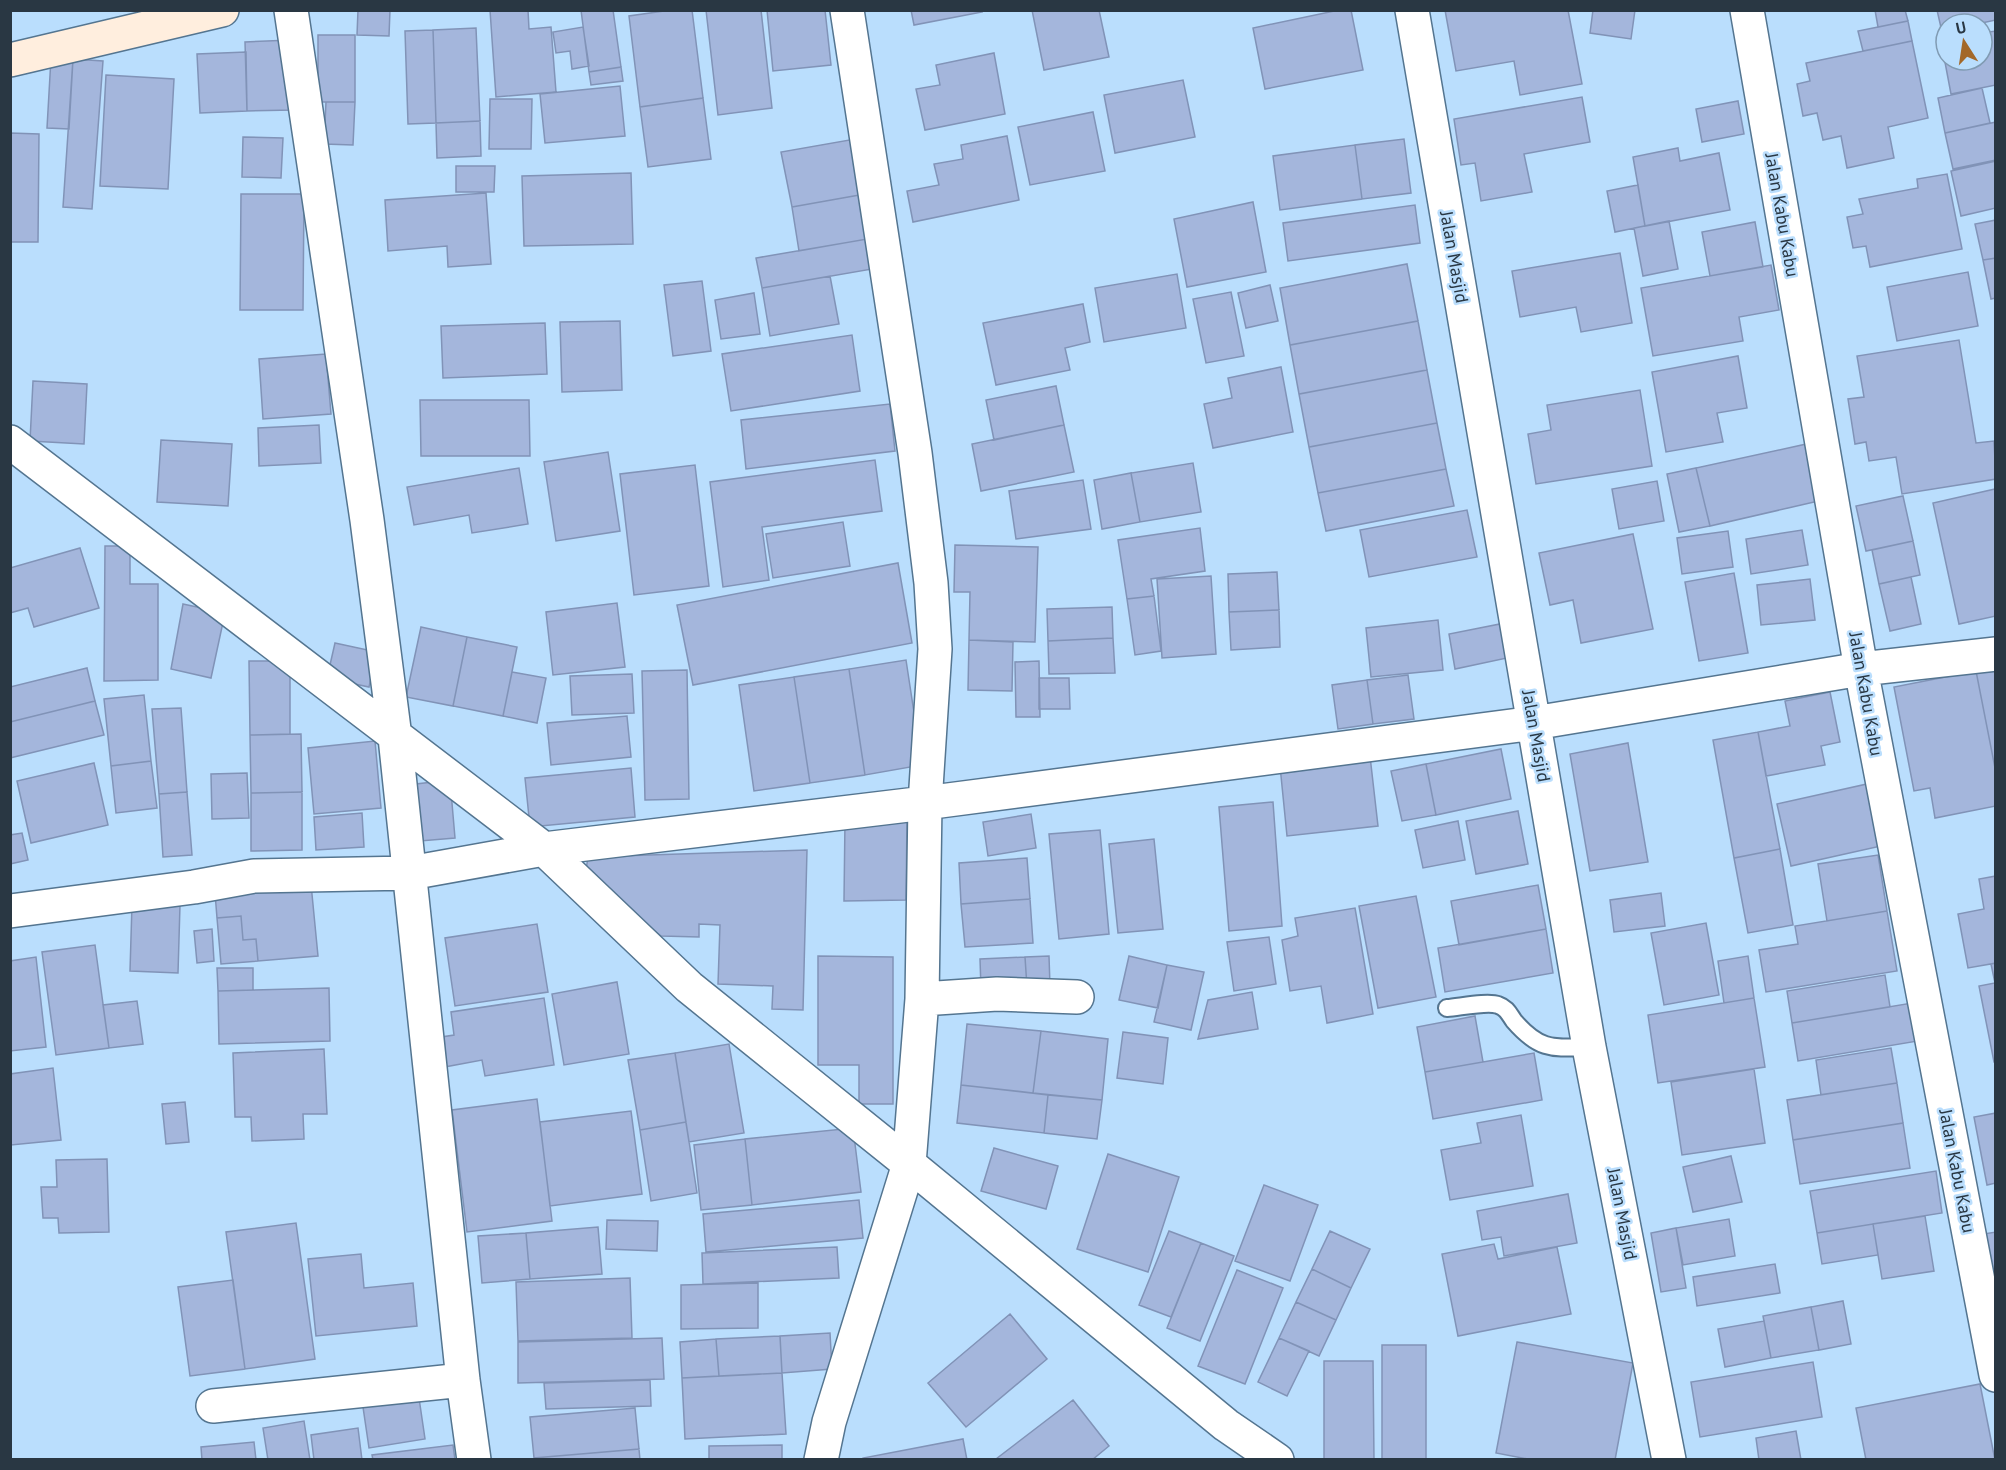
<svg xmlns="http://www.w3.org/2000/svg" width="2006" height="1470" font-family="'PT Sans',sans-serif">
  <rect width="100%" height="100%" fill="#badefd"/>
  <path fill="#a4b6dc" stroke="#8193b7" stroke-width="1.5" d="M358 10H390L389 36 357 35Z
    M490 10H528L529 29 551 27 556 92 496 97Z
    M581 10H613L621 67 589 72Z
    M671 10H692L703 98 640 107 629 16Z
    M706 10H761L772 108 718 115Z
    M767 10H825L831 65 773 71Z
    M911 10H981L982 12 914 25Z
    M1032 10H1099L1109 57 1044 70Z
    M1339 10H1351L1363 70 1265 89 1253 28Z
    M1445 10H1568L1582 84 1520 95 1514 61 1456 71Z
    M1593 10H1635L1631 39 1590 33Z
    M1875 10H1905L1908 21 1878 27Z
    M1937 10H1996V20L1977 24H1946V31L1942 32Z
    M1908 21 1912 41 1863 51 1858 31Z
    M583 27 589 66 572 69 570 51 556 53 553 32Z
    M476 28 480 121 436 123 433 30Z
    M433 30 436 123 408 124 405 31Z
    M1996 31V85L1951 94 1941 41 1946 40V60H1982V33Z
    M318 35H355V102H318Z
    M291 40 293 110 247 111 245 42Z
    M1912 41 1928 118 1888 127 1894 158 1847 168 1841 136 1823 140 1817 113 1803 116 1797 84 1810 81 1806 63Z
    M246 52 247 111 200 113 197 54Z
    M994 53 1005 114 925 130 916 89 940 85 936 65Z
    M51 58 73 59 69 129 47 128Z
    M73 59 103 61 92 209 63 207Z
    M621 67 623 81 591 85 589 72Z
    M106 75 174 79 168 189 100 186Z
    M1183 80 1195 137 1115 153 1104 95Z
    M620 86 625 136 545 143 540 94Z
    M1982 88 1990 123 1945 133 1938 98Z
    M1582 97 1590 142 1524 154 1532 192 1481 201 1475 163 1461 165 1454 119Z
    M703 98 711 159 648 167 640 107Z
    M490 99H532L531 149H489Z
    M1738 101 1744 134 1702 142 1696 109Z
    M326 102H355L353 145 324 144Z
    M1093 112 1105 171 1030 185 1018 127Z
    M480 121 481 156 437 158 436 123Z
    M1996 122V160L1953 169 1945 133Z
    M10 133 39 134 38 242H10Z
    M1007 136 1019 200 913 222 907 191 939 185 934 164 963 159 961 145Z
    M243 137 283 138 281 178 242 177Z
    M855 139 865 194 792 207 781 152Z
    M1404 139 1411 193 1362 199 1355 145Z
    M1355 145 1362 199 1280 210 1273 156Z
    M1678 148 1680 161 1719 153 1730 210 1645 226 1633 157Z
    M1996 161V208L1961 216 1951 171Z
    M456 166H495L494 192H456Z
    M631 173 633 244 524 246 522 176Z
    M1947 174 1962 249 1870 267 1866 246 1853 248 1847 217 1863 214 1859 199 1918 188 1917 179Z
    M1638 185 1645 226 1615 232 1607 191Z
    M486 193 491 264 448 267 447 246 388 251 385 200Z
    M241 194H304L303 310H240Z
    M865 194 873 238 799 251 792 207Z
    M1253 202 1266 272 1187 287 1174 219Z
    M1415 205 1420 243 1288 261 1283 223Z
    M1996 220V258L1983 260 1975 224Z
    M1669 221 1678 269 1643 276 1634 228Z
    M1755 222 1763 267 1710 276 1702 232Z
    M873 238 878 268 762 288 756 258Z
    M1620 253 1632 323 1581 332 1576 307 1520 317 1512 271Z
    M1996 258V298L1991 299 1983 260Z
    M1407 264 1418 321 1290 345 1280 288Z
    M1771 265 1779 310 1739 317 1743 341 1653 356 1641 288Z
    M1968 272 1978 326 1897 341 1887 287Z
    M1177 274 1186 328 1104 342 1095 288Z
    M830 276 839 324 770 336 762 288Z
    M702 281 711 351 673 356 664 285Z
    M1270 285 1278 321 1246 328 1238 293Z
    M1231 292 1244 356 1206 363 1193 299Z
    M754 293 760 334 721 339 715 300Z
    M1083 304 1090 342 1065 348 1070 370 996 385 983 323Z
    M620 321 622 390 562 392 560 322Z
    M1418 321 1427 370 1299 394 1290 345Z
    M545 323 547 374 443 378 441 326Z
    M852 335 860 391 731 411 722 354Z
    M1959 340 1976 443 1994 441 1996 479 1902 494 1896 457 1869 461 1866 442 1855 444 1848 399 1864 397 1857 356Z
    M326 354 331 414 263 419 259 359Z
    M1738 356 1747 408 1717 413 1723 442 1666 452 1652 372Z
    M1281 367 1293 432 1213 448 1204 404 1232 398 1228 378Z
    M1427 370 1437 423 1309 447 1299 394Z
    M33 381 87 384 84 444 30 441Z
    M1056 386 1064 425 994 440 986 400Z
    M1640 390 1652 466 1536 484 1528 434 1551 430 1547 405Z
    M420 400H529L530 456H421Z
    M890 404 895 451 746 469 741 420Z
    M1437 423 1446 469 1318 493 1309 447Z
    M319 425 321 463 259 466 258 428Z
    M1064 425 1074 472 981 491 972 444Z
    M161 440 232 444 228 506 157 502Z
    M1811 443 1823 500 1710 526 1696 468Z
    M608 452 620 531 556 541 544 462Z
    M875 460 882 511 762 527 769 580 723 587 710 482Z
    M1193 463 1201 512 1140 522 1131 473Z
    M695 465 709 586 634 595 620 474Z
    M519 468 528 524 472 533 469 515 414 525 407 487Z
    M1696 468 1710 526 1679 532 1667 474Z
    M1446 469 1454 506 1326 531 1318 493Z
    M1131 473 1140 522 1102 529 1094 480Z
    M1083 480 1091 529 1016 539 1009 491Z
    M1657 481 1664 521 1619 529 1612 489Z
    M1995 489 1996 616 1959 624 1933 503Z
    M1903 496 1913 541 1866 551 1856 506Z
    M1467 510 1477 557 1369 577 1360 530Z
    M843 522 850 566 773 578 766 534Z
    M1200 528 1205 571 1151 579 1154 596 1127 599 1118 540Z
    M1802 530 1808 565 1751 574 1746 539Z
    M1728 531 1733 567 1682 574 1677 538Z
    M1633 534 1653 629 1581 643 1573 600 1550 605 1539 553Z
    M1913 541 1920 575 1879 584 1872 550Z
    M955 545 1038 547 1035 642 969 640 970 592H954Z
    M105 546H130V584H158V680L104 681Z
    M80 548 99 608 34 627 28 608 10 613V568Z
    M898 563 912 643 693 685 677 605Z
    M1277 572 1279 610 1229 612 1228 574Z
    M1734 573 1748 653 1699 661 1685 582Z
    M1211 576 1216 654 1162 658 1157 579Z
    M1911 577 1921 624 1890 631 1879 584Z
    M1810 579 1815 620 1761 625 1757 585Z
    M1154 596 1161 651 1135 655 1127 599Z
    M617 603 625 667 553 675 546 612Z
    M183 604 225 613 211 678 171 669Z
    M1112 607 1113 638 1048 641 1047 609Z
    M1279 610 1280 647 1231 650 1229 612Z
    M1438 620 1443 670 1371 677 1366 628Z
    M1500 624 1507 658 1455 669 1449 634Z
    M421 627 467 637 453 706 406 697Z
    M467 637 517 647 503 716 453 706Z
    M1113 638 1115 673 1049 674 1048 641Z
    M969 640 1013 642 1012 691 968 690Z
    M335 643 377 652 369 687 327 678Z
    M906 660 922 765 865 775 849 669Z
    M249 661H290V734L250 735Z
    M1039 661 1040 717H1016L1015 662Z
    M1996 667V773L1976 671Z
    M87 668 95 701 10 722V687Z
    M849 669 865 775 810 783 794 677Z
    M687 670 689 799 645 800 642 671Z
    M1976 671 1996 773V806L1935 818 1930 788 1914 791 1894 687Z
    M512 672 546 678 537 723 503 716Z
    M632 674 634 713 572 715 570 676Z
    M1408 675 1414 719 1373 724 1367 680Z
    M794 677 810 783 754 791 739 685Z
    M1039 678H1069L1070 709H1039Z
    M1367 680 1373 724 1338 729 1332 685Z
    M1830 692 1840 742 1821 746 1825 765 1766 776 1758 732 1790 726 1785 701Z
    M144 695 151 761 111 766 104 699Z
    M95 701 104 735 10 758V722Z
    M181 708 187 792 159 794 152 709Z
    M627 716 631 757 551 765 547 723Z
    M1758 732 1780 849 1734 858 1713 740Z
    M301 734 302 792 251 793 250 735Z
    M375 741 381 808 314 814 308 748Z
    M1628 743 1648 862 1590 871 1570 754Z
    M1501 749 1511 799 1436 815 1426 764Z
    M1370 756 1378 826 1287 836 1280 766Z
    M151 761 157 808 116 813 111 766Z
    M94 763 108 825 31 843 17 781Z
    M1426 764 1436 815 1402 821 1391 771Z
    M631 768 635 817 530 827 525 778Z
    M247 773 249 818 212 819 211 774Z
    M450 780 455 838 420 841 416 784Z
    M1867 784 1881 846 1791 866 1777 804Z
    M187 792 192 855 163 857 159 794Z
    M302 792V850L251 851V793Z
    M1273 802 1282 926 1229 931 1219 807Z
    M1518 811 1528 864 1476 874 1466 821Z
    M362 813 364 847 316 850 314 817Z
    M1031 814 1036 848 988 856 983 822Z
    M845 820H907L906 900 844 901Z
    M1458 821 1465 860 1423 868 1415 830Z
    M1100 830 1109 934 1059 939 1049 834Z
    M22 833 28 860 10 864V835Z
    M1154 839 1163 929 1118 933 1109 844Z
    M1780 849 1793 925 1748 933 1734 858Z
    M807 850 803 1010 772 1009 773 986 718 984 720 925 699 924V937L661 936 585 877 588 857Z
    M1878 855 1887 911 1827 921 1818 864Z
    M1027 858 1030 899 961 904 959 863Z
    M1996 876V963L1968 968 1958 914 1984 909 1979 879Z
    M311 884 318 956 258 961 256 939 243 940 241 916 217 918 215 893Z
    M1538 885 1546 929 1459 945 1451 901Z
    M1661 893 1665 926 1614 932 1610 900Z
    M1416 896 1436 997 1378 1008 1359 906Z
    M1030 899 1033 943 965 947 961 904Z
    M132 904 180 905 178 973 130 971Z
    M1355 908 1373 1014 1327 1023 1321 986 1290 991 1282 940 1298 936 1295 918Z
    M1887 911 1897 971 1766 992 1759 950 1798 944 1795 926Z
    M241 916 243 940 256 939 258 961 221 964 217 918Z
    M1706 923 1719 995 1664 1005 1651 933Z
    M537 924 548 992 455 1006 445 938Z
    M212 929 214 961 197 963 194 931Z
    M1546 929 1553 973 1445 992 1438 948Z
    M1269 937 1276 984 1234 991 1227 942Z
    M95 945 109 1048 56 1055 42 952Z
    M818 956 893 957V1104H859V1065H818Z
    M1049 956 1050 986 1027 987 1025 957Z
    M1129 956 1167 965 1158 1008 1119 1000Z
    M1748 956 1754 998 1724 1003 1718 961Z
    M36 957 46 1047 10 1051V961Z
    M1025 957 1027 987 981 989 980 959Z
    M1996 963V1062H1994L1979 986 1995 983 1991 964Z
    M1167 965 1204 972 1191 1030 1154 1022Z
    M217 968H253V990L218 991Z
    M1885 975 1890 1007 1792 1023 1787 991Z
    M617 982 629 1054 564 1065 552 994Z
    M329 988 330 1041 219 1044 218 991Z
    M1252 992 1258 1029 1198 1039 1208 1000Z
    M544 998 554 1065 485 1076 482 1060 439 1068 435 1038 454 1035 451 1012Z
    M1754 998 1765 1067 1658 1083 1648 1015Z
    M137 1001 143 1044 109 1048 103 1005Z
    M1912 1003 1918 1041 1798 1061 1792 1023Z
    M1475 1016 1483 1062 1425 1072 1417 1027Z
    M967 1024 1041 1031 1033 1093 961 1085Z
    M1041 1031 1108 1039 1102 1100 1033 1093Z
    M1123 1032 1168 1038 1163 1084 1117 1078Z
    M729 1044 744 1133 689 1142 675 1053Z
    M1891 1048 1897 1083 1821 1095 1816 1060Z
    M324 1049 327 1114H303L304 1139 252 1141 251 1117H235L233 1053Z
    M675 1053 686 1122 640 1130 628 1060Z
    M1534 1053 1542 1100 1433 1119 1425 1072Z
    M53 1068 61 1140 11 1145 10 1074Z
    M1754 1069 1765 1143 1682 1155 1671 1082Z
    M1897 1083 1903 1123 1793 1140 1787 1100Z
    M961 1085 1048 1095 1044 1133 957 1123Z
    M1048 1095 1102 1100 1097 1139 1044 1133Z
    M537 1099 552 1221 467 1232 452 1110Z
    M185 1102 189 1142 166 1144 162 1104Z
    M631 1111 642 1194 550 1206 540 1122Z
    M1996 1113V1183L1987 1185 1974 1117Z
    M1521 1115 1533 1186 1450 1200 1441 1150 1481 1143 1477 1123Z
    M686 1122 697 1193 651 1201 640 1130Z
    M1903 1123 1910 1168 1800 1184 1793 1140Z
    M853 1128 861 1192 752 1205 745 1139Z
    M745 1139 752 1205 701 1210 694 1145Z
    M994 1148 1058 1166 1046 1209 981 1191Z
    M1108 1154 1179 1177 1148 1272 1077 1249Z
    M1731 1156 1742 1202 1693 1212 1683 1167Z
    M107 1159 109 1232 59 1233 58 1218H43L41 1187H57L56 1160Z
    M1936 1171 1942 1213 1817 1233 1810 1191Z
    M1264 1185 1318 1205 1290 1281 1235 1261Z
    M1568 1194 1577 1243 1504 1256 1501 1237 1482 1240 1477 1211Z
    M859 1200 863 1238 706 1252 703 1214Z
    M1925 1216 1934 1271 1882 1279 1873 1224Z
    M1729 1219 1735 1256 1683 1265 1676 1228Z
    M607 1220 658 1221 657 1251 606 1249Z
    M296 1223 315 1359 245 1369 226 1232Z
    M1873 1224 1878 1255 1822 1264 1817 1233Z
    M598 1227 602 1274 530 1279 526 1233Z
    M1676 1228 1686 1288 1661 1292 1651 1233Z
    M1169 1231 1201 1243 1171 1317 1139 1305Z
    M1330 1231 1370 1249 1351 1288 1312 1269Z
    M1996 1232V1296L1983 1234Z
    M526 1233 530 1279 482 1283 478 1236Z
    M1201 1243 1234 1256 1200 1341 1167 1328Z
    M1494 1244 1498 1259 1557 1247 1571 1314 1458 1336 1442 1254Z
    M837 1247 839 1278 703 1284 702 1253Z
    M361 1254 364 1288 413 1283 417 1326 316 1336 308 1259Z
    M1775 1264 1780 1293 1697 1306 1693 1277Z
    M1312 1269 1351 1288 1336 1320 1296 1302Z
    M1237 1270 1283 1288 1245 1384 1198 1366Z
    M630 1278 632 1338 518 1341 516 1282Z
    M233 1280 245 1369 190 1376 178 1287Z
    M758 1283V1328L681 1329V1285Z
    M1843 1301 1851 1344 1819 1350 1811 1307Z
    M1296 1302 1336 1320 1319 1356 1279 1338Z
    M1811 1307 1819 1350 1771 1358 1763 1316Z
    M1010 1314 1047 1359 966 1427 928 1383Z
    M1764 1321 1771 1358 1725 1367 1718 1329Z
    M830 1333 832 1369 782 1373 780 1336Z
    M780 1336 782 1373 719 1376 716 1339Z
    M662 1338 664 1379 518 1383V1342Z
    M1279 1338 1309 1351 1287 1396 1258 1382Z
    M716 1339 719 1376 682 1378 680 1342Z
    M1517 1342 1633 1363 1615 1460H1533L1496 1453Z
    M1382 1345H1426V1460H1382Z
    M1324 1361H1373L1374 1460H1324Z
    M1813 1362 1822 1417 1700 1437 1691 1382Z
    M782 1373 786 1434 685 1439 682 1378Z
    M650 1380 651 1406 546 1409 544 1383Z
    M1980 1384 1995 1460H1866L1856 1408Z
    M419 1398 425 1439 369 1448 363 1407Z
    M1073 1400 1109 1446 1092 1460 996 1459Z
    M635 1408 639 1449 534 1458 530 1417Z
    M304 1421 310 1460H268L263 1428Z
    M358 1428 362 1460H314L311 1435Z
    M1796 1431 1801 1460H1759L1756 1438Z
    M963 1439 967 1460H863V1458Z
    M254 1442 256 1460H202L201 1447Z
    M453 1445 455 1460H373L372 1455Z
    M782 1445V1460H709V1446Z
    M639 1449 640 1460H534V1458Z"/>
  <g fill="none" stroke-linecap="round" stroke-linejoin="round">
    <defs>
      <path id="lane" d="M1447 1008C1460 1007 1488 1001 1498 1005 1507 1008 1509 1014 1514 1021 1540 1051 1553 1048 1589 1047"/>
      <path id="street" d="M291 10 367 520 395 737 463 1380 474 1460
        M1412 10 1589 1047 1669 1460
        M1747 10 1861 669 1996 1375
        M10 442 544 849 689 987 909 1164 1226 1425 1277 1460
        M10 911 194 887 254 876 410 873 544 849 925 803 1534 723 1861 669 1996 654
        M922 999 997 994 1077 997
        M213 1406 463 1380
        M821 1460 829 1422 909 1164 922 999 925 803 935 649 931 583 915 453 847 10"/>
      <path id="secondary" d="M10 60 222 10"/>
    </defs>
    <use href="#lane" stroke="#547590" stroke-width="20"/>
    <use href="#street" stroke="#547590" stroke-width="36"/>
    <use href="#secondary" stroke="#547590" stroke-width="36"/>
    <use href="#lane" stroke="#fff" stroke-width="16"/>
    <use href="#street" stroke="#fff" stroke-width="33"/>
    <use href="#secondary" stroke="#ffeede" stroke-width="33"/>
  </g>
  <g text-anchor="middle" stroke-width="5" stroke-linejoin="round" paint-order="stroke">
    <g font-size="18" fill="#293743" stroke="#badefd">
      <text transform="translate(1782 215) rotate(80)" y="6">Jalan Kabu Kabu</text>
      <text transform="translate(1454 257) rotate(80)" y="6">Jalan Masjid</text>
      <text transform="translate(1866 694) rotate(80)" y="6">Jalan Kabu Kabu</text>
      <text transform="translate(1536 736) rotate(80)" y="6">Jalan Masjid</text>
      <text transform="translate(1957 1171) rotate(79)" y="6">Jalan Kabu Kabu</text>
      <text transform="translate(1622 1214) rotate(79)" y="6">Jalan Masjid</text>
    </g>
  </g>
  <rect width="2006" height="1470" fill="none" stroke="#293743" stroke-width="24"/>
  <g transform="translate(1964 42) rotate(348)"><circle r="28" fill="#badefd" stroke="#809bb3" stroke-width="1.5"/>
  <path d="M0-4.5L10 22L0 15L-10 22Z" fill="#a36829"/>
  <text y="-9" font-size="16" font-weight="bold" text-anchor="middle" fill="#293743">U</text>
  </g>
</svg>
